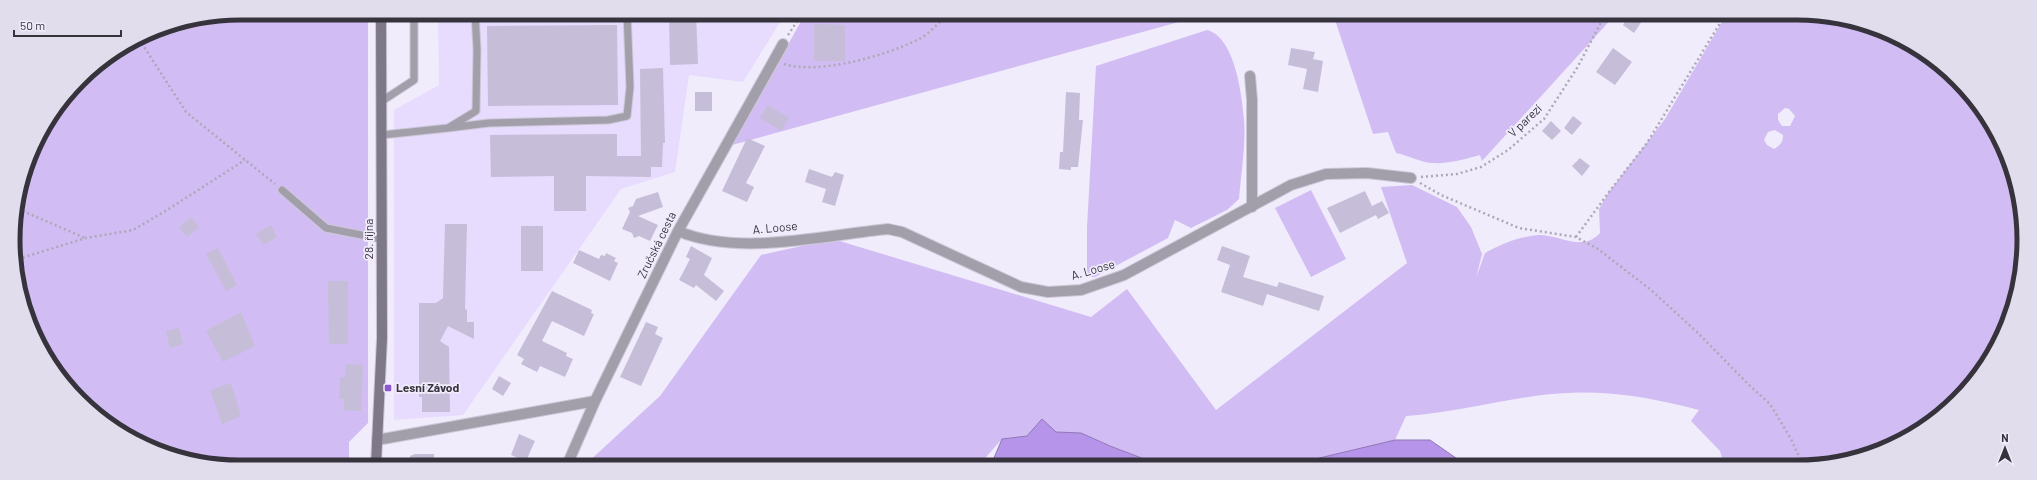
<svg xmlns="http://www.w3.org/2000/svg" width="2037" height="480" font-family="Barlow,sans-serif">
  <rect width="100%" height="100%" fill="#f1ecfc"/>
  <path fill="#e7dbfe" d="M438 13 785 14 743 82 689 75 675 172 621 189 463 415 394 420V110L439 85Z"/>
  <path fill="#d1bdf3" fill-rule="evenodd" d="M240 13H368V423L349 442V465H210L126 436 60 378 25 313 14 225 37 139 90 69 153 30Z
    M805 14H1208L732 145Z
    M1333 14 1615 15 1482 161 1480 155C1465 159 1449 164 1433 163 1421 163 1408 155 1396 153L1388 132 1373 134Z
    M1726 15H1827L1911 44 1977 102 2016 181 2022 270 2000 341 1957 401 1897 444 1826 465H1724L1720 451 1691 421 1699 410C1647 396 1596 388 1542 395 1496 401 1452 413 1406 416L1395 440 1290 465H1160L1110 446 1081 433 1056 432 1002 439 979 465H586L587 463 660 396 761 255 833 239 1091 317 1127 289 1216 410 1407 263 1381 187 1412 185 1457 207 1471 227 1482 254 1476 278 1485 253C1502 244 1518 237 1538 235 1559 234 1582 253 1600 233L1599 209 1609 192 1665 119ZM1785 108 1789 109 1795 116 1790 126H1782L1778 120V114ZM1775 130 1783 135C1783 143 1780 145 1774 149L1767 145 1764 140 1768 132Z
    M1207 30C1235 37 1242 95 1244 119 1246 144 1241 174 1239 199L1227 210 1191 228 1175 220 1168 238 1095 277H1087V227L1096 66Z
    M1311 190 1346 259 1311 277 1275 208Z"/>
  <path fill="#b594e9" stroke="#8f77b5" d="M1042 419 1056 432 1081 433 1110 446 1160 465H991L1002 439 1027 436Z
    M1395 440H1430L1466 465H1290Z"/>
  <path fill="#c6bdd8" d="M669 14H696L698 64 670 65Z
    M1629 15H1646L1634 33 1623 25Z
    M814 24 845 25V61H814Z
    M617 25 618 105 488 106 487 26Z
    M1291 48 1315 52 1313 59 1323 61 1318 92 1303 89 1307 69 1288 65Z
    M1613 48 1632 62 1615 85 1596 72Z
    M663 68 665 143H663L662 167H651V177L586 176V211H554V176L491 177 490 135 617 134V156H641L640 69Z
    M695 92H712V111H695Z
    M1066 92 1080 93 1079 120H1083L1078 167H1071V170L1059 169 1060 152H1063Z
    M768 105 789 118 781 131 760 118Z
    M1573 116 1582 123 1572 135 1564 128Z
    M1551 121 1561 131 1552 140 1542 131Z
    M747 138 765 146 746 183 754 187 747 202 722 191Z
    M1580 158 1590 166 1582 176 1572 166Z
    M809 169 832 177 835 172 844 175 835 206 822 202 826 189 805 182Z
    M1365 191 1372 206 1382 201 1389 213 1378 219 1376 215 1340 233 1327 208Z
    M658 192 663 207 638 216 658 225 650 241 639 236 634 238 632 233 622 229 630 212 628 208 633 206 636 199Z
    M191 217 199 227 187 237 179 227Z
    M445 224H467L465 309 467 310V322H474V339L448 326 440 341 449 347 450 412H422V397H419V303H436L443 298Z
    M271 225 277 237 263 245 256 234Z
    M521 226H543V271H521Z
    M691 246 712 258 704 275 724 291 716 301 696 285 694 288 679 280 690 259 686 257Z
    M1222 246 1250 256 1243 277 1277 287 1279 282 1324 296 1319 311 1267 294 1263 306 1221 292 1230 265 1217 260Z
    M218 248 237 285 226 291 206 254Z
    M579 250 599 259 601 255 605 256 606 253 616 258 614 261 618 263 610 281 573 263Z
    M328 281H348V344H329Z
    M552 291 592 310 591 313 594 314 584 336 552 321 542 341 567 353 566 356 573 359 565 377 540 366 537 372 521 364 524 359 517 355Z
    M241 312 255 346 223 362 206 331Z
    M646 322 658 327 655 334 663 338 641 386 620 377Z
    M179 328 183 344 170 348 166 331Z
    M346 364 363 365 361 411 344 410V399H339L340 377H345Z
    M499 376 511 383 503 396 492 389Z
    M231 383 241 416 222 424 210 390Z
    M519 434 535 441 526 461 511 455Z
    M415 454H434V465H410V456Z"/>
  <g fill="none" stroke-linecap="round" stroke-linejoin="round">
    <defs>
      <path id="lane" d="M382 101 414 80V13
        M448 128 489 123 608 120 627 116 630 87 627 13
        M382 135 448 128 476 111 477 49 475 13
        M282 190 326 228 382 239"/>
      <path id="street" d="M1250 76 1252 100V207
        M678 231C739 257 824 235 888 229L902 232 1021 287 1048 292 1081 290 1124 275 1291 185 1326 174 1367 173 1411 178
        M377 440 595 401
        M567 465 595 401 678 231 783 44"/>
      <path id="secondary" d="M376 465 382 338 381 13"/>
    </defs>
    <use href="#lane" stroke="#ccc7d6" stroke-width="9"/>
    <use href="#street" stroke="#ccc7d6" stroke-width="12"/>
    <use href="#secondary" stroke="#ccc7d6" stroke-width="12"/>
    <path stroke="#ada8b6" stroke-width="2.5" stroke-dasharray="2 3" stroke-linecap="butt" d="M788 35 802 14
      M139 39 186 112 275 184
      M784 64C817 75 885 56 917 40 929 35 939 21 950 14
      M1421 177 1457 174 1481 167 1508 150 1544 119 1577 68 1605 15
      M1420 183 1441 195 1519 228 1576 237 1598 249 1651 290 1698 333 1749 385 1770 404 1791 439 1803 465
      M18 209 85 238
      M1576 237 1609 192 1647 143 1725 15
      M18 259 86 238 133 230 167 210 245 160"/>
    <use href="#lane" stroke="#a29eaa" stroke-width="7"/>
    <use href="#street" stroke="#a29eaa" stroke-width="10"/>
    <use href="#secondary" stroke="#7e7888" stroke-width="10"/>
  </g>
  <rect fill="#8c57cf" stroke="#f1ecfc" stroke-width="1.5" x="384" y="384" width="8" height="8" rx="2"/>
  <g text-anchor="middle" stroke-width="3.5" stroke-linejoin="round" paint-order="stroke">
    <g font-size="12" fill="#37333d" stroke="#f1ecfc">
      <text transform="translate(1525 121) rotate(-44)" y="4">V parezí</text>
      <text transform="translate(775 228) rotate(-5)" y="4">A. Loose</text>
      <text transform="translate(369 239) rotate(-90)" y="4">28. října</text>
      <text transform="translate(657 245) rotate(-64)" y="4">Zručská cesta</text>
      <text transform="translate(1093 270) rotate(-16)" y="4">A. Loose</text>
    </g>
    <g font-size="12" font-weight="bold" fill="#37333d" stroke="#f1ecfc" text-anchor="start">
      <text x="396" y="392">Lesní Závod</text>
    </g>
  </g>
  <path d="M0 0H2037V480H0ZM240 20H1797A220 220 0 0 1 2017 240V240A220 220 0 0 1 1797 460H240A220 220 0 0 1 20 240V240A220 220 0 0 1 240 20Z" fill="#e2dded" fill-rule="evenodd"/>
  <path fill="none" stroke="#37333d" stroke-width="5" d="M240 20H1797A220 220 0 0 1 2017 240V240A220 220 0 0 1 1797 460H240A220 220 0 0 1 20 240V240A220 220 0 0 1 240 20Z"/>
  <g transform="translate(2005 448)" stroke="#f1ecfc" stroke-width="3" paint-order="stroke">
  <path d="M0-3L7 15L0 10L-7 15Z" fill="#37333d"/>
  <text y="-6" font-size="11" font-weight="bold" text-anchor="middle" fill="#37333d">N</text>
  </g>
  <path d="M14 30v6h107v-6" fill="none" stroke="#37333d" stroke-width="2"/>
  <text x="20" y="30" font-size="12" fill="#37333d" stroke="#f1ecfc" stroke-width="3" paint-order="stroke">50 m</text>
</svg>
